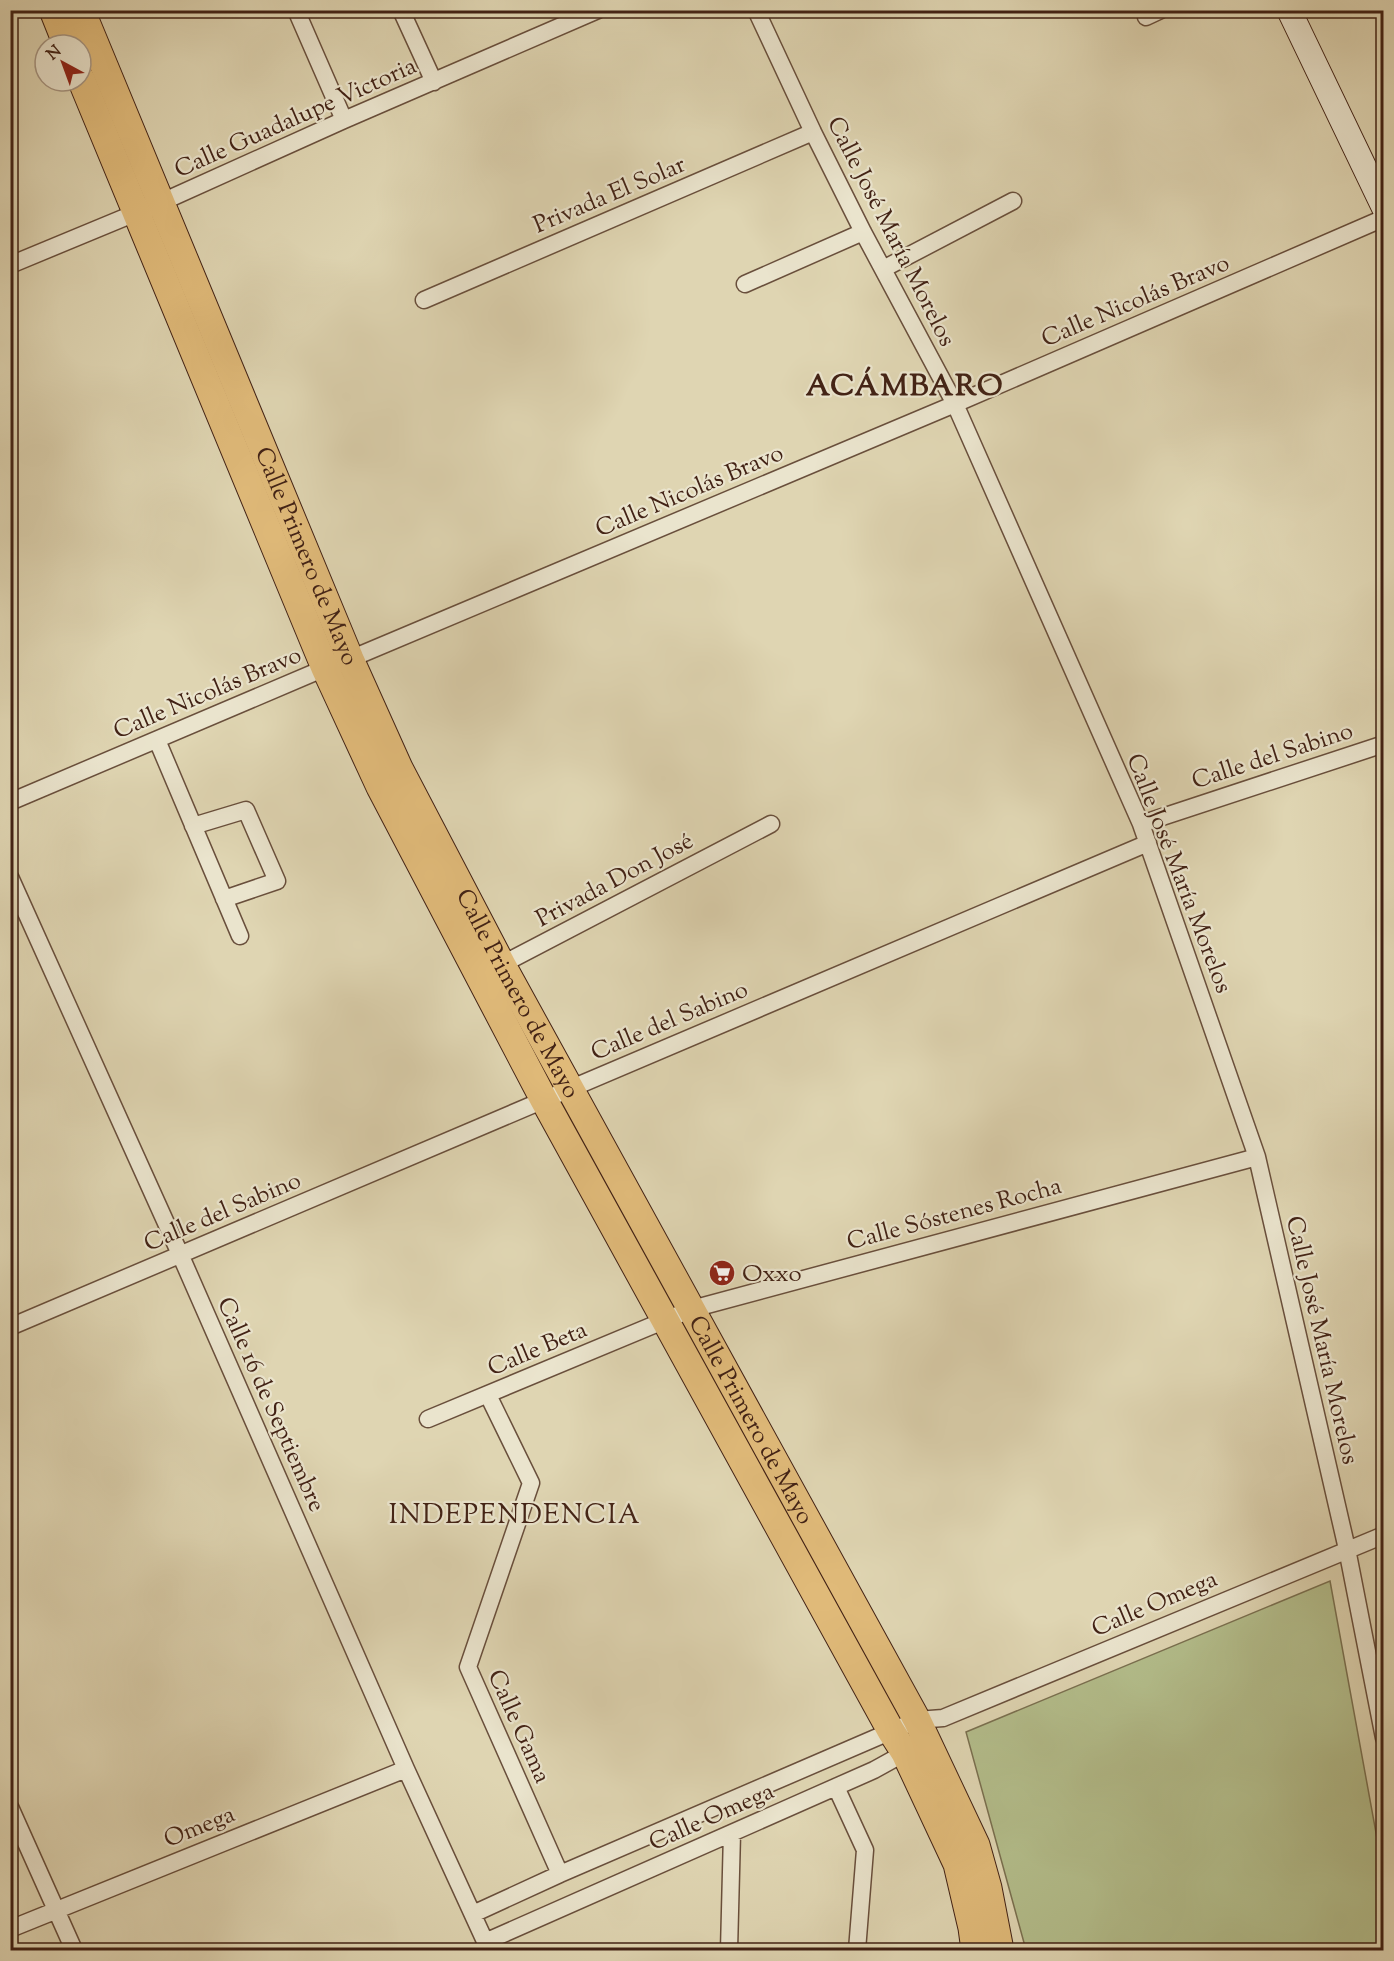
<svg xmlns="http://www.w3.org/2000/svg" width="1394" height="1961" font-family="'Sorts Mill Goudy',serif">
  <rect width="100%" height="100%" fill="#dfd5b2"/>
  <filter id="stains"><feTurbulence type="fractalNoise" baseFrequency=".00333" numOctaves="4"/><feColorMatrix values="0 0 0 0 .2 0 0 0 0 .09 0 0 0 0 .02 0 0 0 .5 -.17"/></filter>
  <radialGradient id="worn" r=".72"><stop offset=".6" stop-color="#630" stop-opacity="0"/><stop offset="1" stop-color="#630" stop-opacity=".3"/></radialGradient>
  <path fill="#b3bd8b" stroke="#7a7050" stroke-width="1.5" d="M1330 1581 1383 1871V1950H1026L966 1732Z"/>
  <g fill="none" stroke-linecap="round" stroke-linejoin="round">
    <defs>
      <path id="street" d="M296 10 344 120
        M401 10 434 82
        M756 10 813 132 863 232 955 404 1141 824 1257 1157 1347 1549 1384 1738
        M1146 17 1161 10
        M10 265 162 202 344 120 598 10
        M883 269 1013 201
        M745 284 863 232
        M424 300 813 132
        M157 740 240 936
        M10 802 325 668 350 659 955 404 1384 218
        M1141 824 1384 744
        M193 826 246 810 277 881 224 899
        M10 877 180 1254 406 1769 489 1950
        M495 968 771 824
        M10 1327 1148 843
        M488 1395 531 1483 468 1667 560 1874
        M428 1419 692 1309 1257 1157
        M836 1787 865 1850 857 1950
        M10 1807 74 1950
        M473 1914 560 1874 917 1720 943 1718 1384 1535
        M10 1929 406 1769
        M485 1942 874 1770 912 1749
        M729 1950 732 1833"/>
      <path id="secondary" d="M1289 10 1384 208"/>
      <g id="primary">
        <path d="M53 10 67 45"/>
        <path id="s1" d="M81 10 350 659 399 768 502 965 917 1720 976 1845 988 1888 1000 1950"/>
        <path d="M81 79 325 668 380 787 544 1100 891 1731 905 1753 957 1864 972 1928 975 1950"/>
      </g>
    </defs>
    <use href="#street" stroke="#694f3c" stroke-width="19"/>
    <use href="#secondary" stroke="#422215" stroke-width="26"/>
    <use href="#primary" stroke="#422215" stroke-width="29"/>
    <use href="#street" stroke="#eae4cd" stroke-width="16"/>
    <use href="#secondary" stroke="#eae4cd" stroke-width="24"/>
    <use href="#primary" stroke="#e0ba79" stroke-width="27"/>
  </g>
  <defs>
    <symbol id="supermarket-disc" viewBox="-11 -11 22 22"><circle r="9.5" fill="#8f2418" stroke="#eae4cd"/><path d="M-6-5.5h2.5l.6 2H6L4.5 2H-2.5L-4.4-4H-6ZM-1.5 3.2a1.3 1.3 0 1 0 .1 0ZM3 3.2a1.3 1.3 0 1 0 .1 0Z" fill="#fff"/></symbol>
  </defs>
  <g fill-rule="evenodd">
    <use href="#supermarket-disc" x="707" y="1258" width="30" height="30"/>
  </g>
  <g text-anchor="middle" stroke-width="4.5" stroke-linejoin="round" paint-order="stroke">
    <g font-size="24" fill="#422215" stroke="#eae4cd">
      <text transform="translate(295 117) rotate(-24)" y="8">Calle Guadalupe Victoria</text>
      <text transform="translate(609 194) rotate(-23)" y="8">Privada El Solar</text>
      <text transform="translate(892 231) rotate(63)" y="8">Calle José María Morelos</text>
      <text transform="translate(1135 300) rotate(-23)" y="8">Calle Nicolás Bravo</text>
      <text transform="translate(689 490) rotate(-23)" y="8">Calle Nicolás Bravo</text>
      <text dy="8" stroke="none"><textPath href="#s1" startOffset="591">Calle Primero de Mayo</textPath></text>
      <text transform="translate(207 692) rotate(-23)" y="8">Calle Nicolás Bravo</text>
      <text transform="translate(1272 755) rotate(-18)" y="8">Calle del Sabino</text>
      <text transform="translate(1180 873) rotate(69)" y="8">Calle José María Morelos</text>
      <text transform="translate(614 879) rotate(-28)" y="8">Privada Don José</text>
      <text dy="8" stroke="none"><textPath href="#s1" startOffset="1077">Calle Primero de Mayo</textPath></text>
      <text transform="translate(669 1020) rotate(-23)" y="8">Calle del Sabino</text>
      <text transform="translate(222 1211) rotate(-23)" y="8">Calle del Sabino</text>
      <text transform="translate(954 1213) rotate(-15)" y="8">Calle Sóstenes Rocha</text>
      <text transform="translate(1323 1340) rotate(77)" y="8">Calle José María Morelos</text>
      <text transform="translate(537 1348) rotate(-23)" y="8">Calle Beta</text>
      <text transform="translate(272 1404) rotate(66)" y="8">Calle 16 de Septiembre</text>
      <text dy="8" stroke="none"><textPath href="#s1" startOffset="1563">Calle Primero de Mayo</textPath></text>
      <text transform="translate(1154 1603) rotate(-23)" y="8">Calle Omega</text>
      <text transform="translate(520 1726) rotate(66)" y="8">Calle Gama</text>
      <text transform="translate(711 1816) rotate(-24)" y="8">Calle Omega</text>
      <text transform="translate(199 1826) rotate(-22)" y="8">Omega</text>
    </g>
    <g font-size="24" fill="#422215" stroke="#eae4cd" text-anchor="start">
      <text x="742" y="1281">Oxxo</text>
    </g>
    <g font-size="27" letter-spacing="1.5" fill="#422215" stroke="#eae4cd">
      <text x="515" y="1523">INDEPENDENCIA</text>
    </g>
    <g font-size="30" font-weight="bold" letter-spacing="1.5" fill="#422215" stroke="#eae4cd">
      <text x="905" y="395">ACÁMBARO</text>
    </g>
  </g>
  <rect width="1394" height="1961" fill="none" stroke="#dfd5b2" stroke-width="36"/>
  <rect x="12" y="12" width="1370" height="1937" fill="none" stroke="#422215" stroke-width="3"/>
  <rect x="18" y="18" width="1358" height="1925" fill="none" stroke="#422215" stroke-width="1.5"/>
  <g transform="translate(63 63) rotate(319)"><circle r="28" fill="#eae4cd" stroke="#a79683" stroke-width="1.5"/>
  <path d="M0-4.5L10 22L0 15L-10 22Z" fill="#8f2418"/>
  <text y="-9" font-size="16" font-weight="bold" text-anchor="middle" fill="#422215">N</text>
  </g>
  <rect width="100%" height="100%" filter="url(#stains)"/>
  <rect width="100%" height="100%" fill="url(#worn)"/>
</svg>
